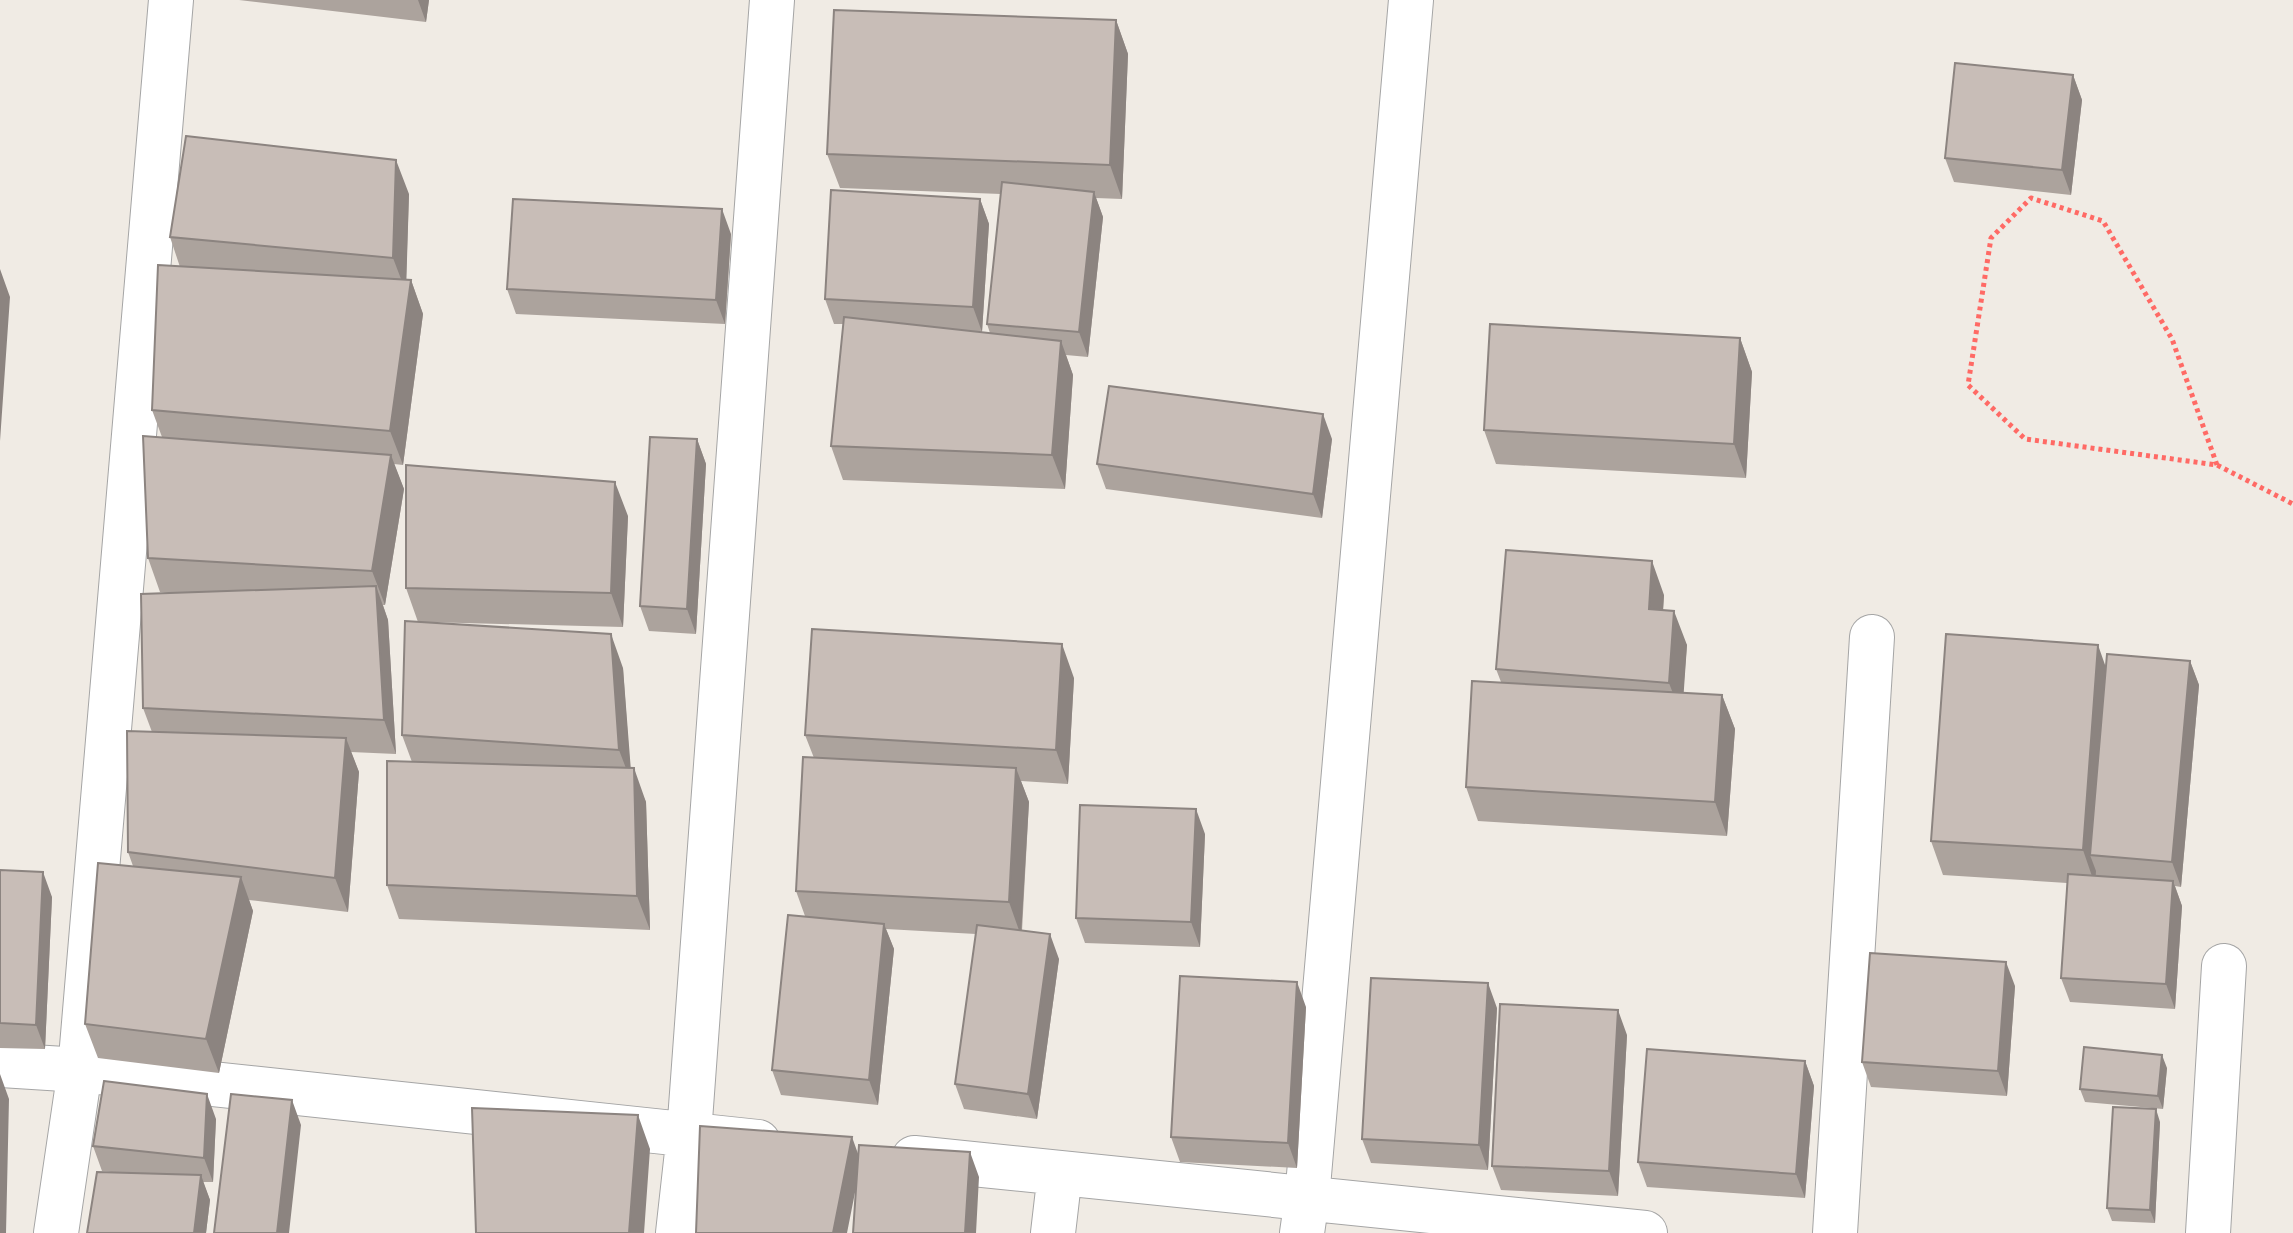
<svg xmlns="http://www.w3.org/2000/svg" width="2293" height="1233" font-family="'Public Sans',sans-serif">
  <rect width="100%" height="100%" fill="#f0ebe4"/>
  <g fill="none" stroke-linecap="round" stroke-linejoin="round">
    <defs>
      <path id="street" d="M0 1065 80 1070 758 1142
        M914 1158 1645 1233
        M56 1233 80 1070 171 0
        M678 1233 689 1134 772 0
        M1053 1233 1060 1173
        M1302 1233 1307 1198 1411 0
        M1835 1233 1872 637
        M2208 1233 2224 966"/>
    </defs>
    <use href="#street" stroke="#a5a5a5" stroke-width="46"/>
    <path stroke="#ff6a65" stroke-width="5" stroke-dasharray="4 4" stroke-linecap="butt" d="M2217 465 2172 339 2103 221 2031 198 1991 238 1968 385 2025 439 2217 465 2293 504"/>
    <use href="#street" stroke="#fff" stroke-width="44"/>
  </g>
  <path fill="#aca39d" d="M239 0H429L426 22Z
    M1116 20 1128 54 1122 199 1096 198 1103 217 1088 357 1066 355 1073 375 1065 489 843 480 831 446 843 324H834L825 299 980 199 989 224 982 332 990 333 987 324 1001 194 840 188 827 154Z
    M2073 75 2082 100 2071 195 1954 182 1945 158Z
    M409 194 406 280H411L423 314 403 465 394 464 404 489 385 605H383L388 620 396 754 351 752 359 772 348 912 249 900 253 911 219 1073 98 1058 85 1024 133 866 128 852 152 732 143 708 173 593 160 592 148 558 162 437 152 410 180 267 170 237Z
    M731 234 725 324 516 314 507 289Z
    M1740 338 1752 372 1746 478 1496 464 1484 430Z
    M697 439 706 464 696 634 649 631 640 606Z
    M1332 439 1322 518 1106 489 1097 464Z
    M628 516 623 627 425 622 623 668 630 768 646 802 650 930 399 919 387 885 412 762 402 735 418 622 406 588Z
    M1664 595 1663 610 1687 645 1683 693 1722 695 1735 729 1727 836 1478 821 1466 787 1501 682 1496 669Z
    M2190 661 2199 685 2181 887 2175 886 2182 906 2175 1009 2070 1002 2061 978 2067 883 1943 875 1931 841 2106 668Z
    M1074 678 1068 784 1021 781 1029 802 1022 931 1059 959 1037 1119 964 1109 955 1084 976 934 886 929 894 949 878 1105 781 1095 772 1070 805 916 796 891 814 758 805 735Z
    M1205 834 1200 947 1085 943 1076 918Z
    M0 870 52 897 45 1049 0 1048Z
    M2015 986 2007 1096 1871 1087 1862 1062Z
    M1306 1007 1297 1168 1180 1162 1171 1137Z
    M1497 1008 1488 1170 1371 1163 1362 1139Z
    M1627 1035 1618 1196 1501 1190 1492 1166Z
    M1805 1061 1814 1086 1805 1198 1647 1187 1638 1162Z
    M2167 1068 2163 1109 2085 1102 2080 1089Z
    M216 1119 213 1182H203L210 1200 206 1233H87L111 1172 102 1171 93 1146Z
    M2160 1122 2155 1223 2112 1221 2107 1208Z"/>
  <path fill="#8c8480" d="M418 0H429L426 22Z
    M1116 20 1128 54 1122 199 1110 165Z
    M2073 75 2082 100 2071 195 2062 170Z
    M396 160 409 194 406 292 393 258Z
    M1094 192 1103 217 1088 357 1079 332Z
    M980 199 989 224 982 332 973 307Z
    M722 209 731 234 725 324 716 300Z
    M0 269 10 297 0 441Z
    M411 280 423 314 403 465 390 431Z
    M1740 338 1752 372 1746 478 1734 444Z
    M1061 341 1073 375 1065 489 1052 455Z
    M1323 414 1332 439 1322 518 1313 494Z
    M697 439 706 464 696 634 687 609Z
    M391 455 404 489 385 605 372 571Z
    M615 482 628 516 623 627 611 593Z
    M1652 561 1664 595 1661 643 1649 609Z
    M376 586 388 620 396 754 384 720Z
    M1674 611 1687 645 1682 717 1669 683Z
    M611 634 623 668 632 784 619 750Z
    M1062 644 1074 678 1068 784 1056 750Z
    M2098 645 2110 679 2090 855 2096 871 2095 885 2083 850Z
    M2190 661 2199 685 2181 887 2172 862Z
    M1722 695 1735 729 1727 836 1715 802Z
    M346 738 359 772 348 912 335 878Z
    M634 768 646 802 650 930 637 896Z
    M1016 768 1029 802 1021 936 1009 902Z
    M1196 809 1205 834 1200 947 1191 922Z
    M43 872 52 897 45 1049 36 1025Z
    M241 877 253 911 219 1073 206 1039Z
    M2173 881 2182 906 2175 1009 2166 984Z
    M884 924 894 949 878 1105 869 1080Z
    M1050 934 1059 959 1037 1119 1028 1094Z
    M2006 962 2015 986 2007 1096 1998 1071Z
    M1297 982 1306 1007 1297 1168 1288 1143Z
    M1488 983 1497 1008 1488 1170 1479 1145Z
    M1618 1010 1627 1035 1618 1196 1609 1171Z
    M2162 1055 2167 1068 2163 1109 2158 1096Z
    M1805 1061 1814 1086 1805 1198 1796 1174Z
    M0 1074 9 1099 6 1233H0Z
    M207 1094 216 1119 213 1182 204 1158Z
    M292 1100 301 1125 289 1233H277Z
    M2156 1109 2160 1122 2155 1223 2150 1210Z
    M638 1115 650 1149 644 1233H629Z
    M852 1137 861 1162 847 1233H833Z
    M970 1152 979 1177 976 1233H965Z
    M201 1175 210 1200 206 1233H194Z"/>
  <path fill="#c8bdb7" stroke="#8c8480" stroke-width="2" d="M834 10 1116 20 1110 165 827 154Z
    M1955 63 2073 75 2062 170 1945 158Z
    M186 136 396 160 393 258 170 237Z
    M1002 182 1094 192 1079 332 987 324Z
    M831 190 980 199 973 307 825 299Z
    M513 199 722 209 716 300 507 289Z
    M158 265 411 280 390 431 152 410Z
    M844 317 1061 341 1052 455 831 446Z
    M1490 324 1740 338 1734 444 1484 430Z
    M1109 386 1323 414 1313 494 1097 464Z
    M143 436 391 455 372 571 148 558Z
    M650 437 697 439 687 609 640 606Z
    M406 465 615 482 611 593 406 588Z
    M1506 550 1652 561 1649 609 1674 611 1669 683 1496 669Z
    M376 586 384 720 143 708 141 594Z
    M405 621 611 634 619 750 402 735Z
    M812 629 1062 644 1056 750 805 735Z
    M1946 634 2098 645 2083 850 1931 841Z
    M2107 654 2190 661 2172 862 2090 855Z
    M1472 681 1722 695 1715 802 1466 787Z
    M127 731 346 738 335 878 128 852Z
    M803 757 1016 768 1009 902 796 891Z
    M387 761 634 768 637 896 387 885Z
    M1080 805 1196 809 1191 922 1076 918Z
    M98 863 241 877 206 1039 85 1024Z
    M0 870 43 872 36 1025 0 1023Z
    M2068 874 2173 881 2166 984 2061 978Z
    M788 915 884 924 869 1080 772 1070Z
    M977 925 1050 934 1028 1094 955 1084Z
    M1870 953 2006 962 1998 1071 1862 1062Z
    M1180 976 1297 982 1288 1143 1171 1137Z
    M1371 978 1488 983 1479 1145 1362 1139Z
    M1500 1004 1618 1010 1609 1171 1492 1166Z
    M2084 1047 2162 1055 2158 1096 2080 1089Z
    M1647 1049 1805 1061 1796 1174 1638 1162Z
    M104 1081 207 1094 204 1158 93 1146Z
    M231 1094 292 1100 277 1233H214Z
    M2113 1107 2156 1109 2150 1210 2107 1208Z
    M472 1108 638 1115 629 1233H476Z
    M700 1126 852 1137 833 1233H696Z
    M859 1145 970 1152 965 1233H853Z
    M97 1172 201 1175 194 1233H87Z"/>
</svg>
